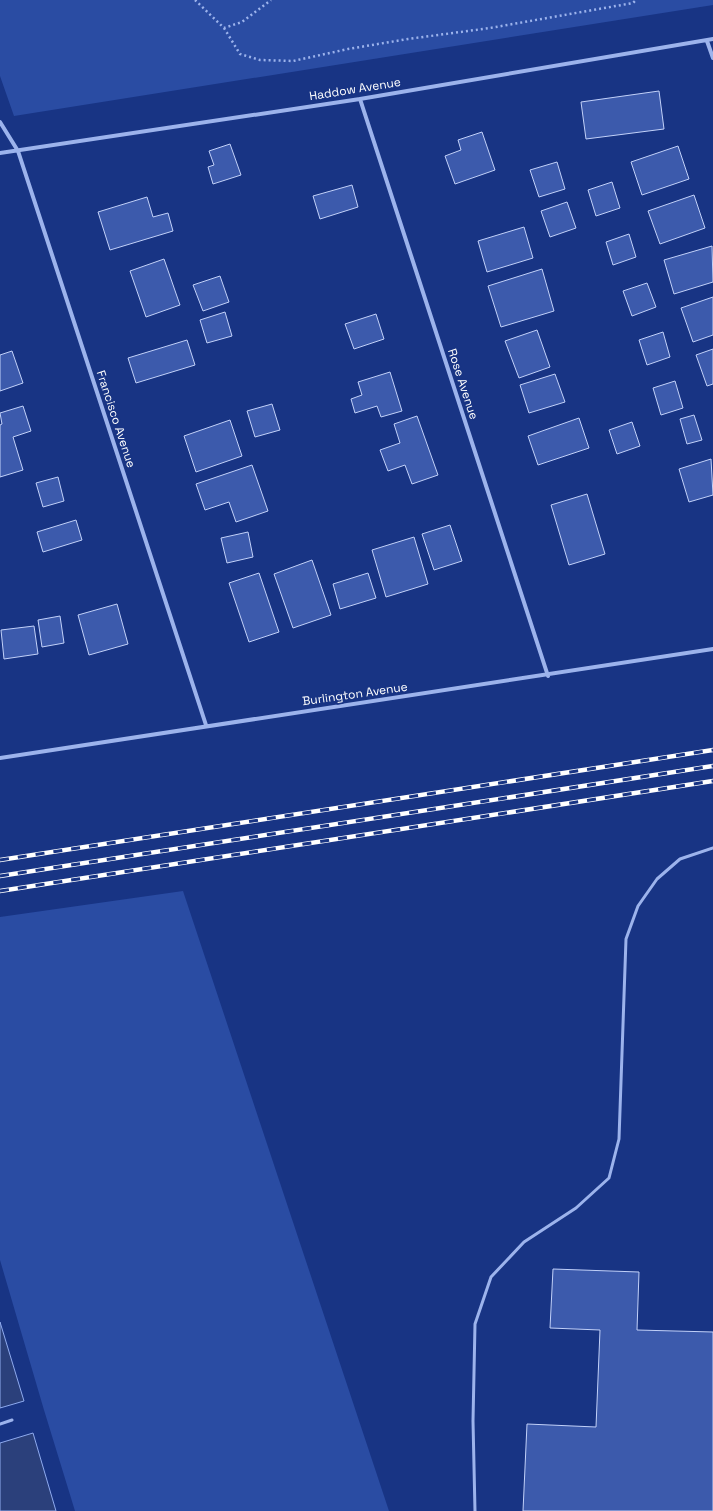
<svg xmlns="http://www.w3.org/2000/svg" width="713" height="1511" font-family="'Space Grotesk',sans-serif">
  <rect width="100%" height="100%" fill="#183484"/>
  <path fill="#2a4ca3" d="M0 0H713V5L14 116 0 76Z
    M183 891 389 1511H75L44 1410 0 1260V917Z"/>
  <path fill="#2b407b" stroke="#8fabef" d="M0 1322 24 1401 0 1408Z
    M33 1433 56 1511H0V1443Z"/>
  <path fill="#3c5aac" stroke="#c2d1f9" d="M659 91 664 129 586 139 581 102Z
    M482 132 495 170 455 184 445 156 461 150 458 140Z
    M230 144 241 175 213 184 208 167 214 165 209 151Z
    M678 146 689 179 642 195 631 162Z
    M557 162 565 189 539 197 530 170Z
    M612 182 620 208 596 216 588 190Z
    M352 185 358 207 320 219 313 196Z
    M694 195 705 228 660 244 648 211Z
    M147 197 153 217 168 213 173 231 110 250 98 212Z
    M567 202 576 228 550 237 541 211Z
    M524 227 533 258 487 272 478 241Z
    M629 234 636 257 613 265 606 242Z
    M712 246 713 282 674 294 664 260Z
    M164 259 180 305 146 317 130 271Z
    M542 269 554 311 501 327 488 286Z
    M220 276 229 302 203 311 193 285Z
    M647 283 656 307 632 316 623 291Z
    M713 297V335L693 342 681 308Z
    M225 312 232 336 207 343 200 320Z
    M376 314 384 339 354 349 345 324Z
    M537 330 550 367 519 378 505 341Z
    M663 332 670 357 647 365 639 340Z
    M187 340 195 365 136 383 128 358Z
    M713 349V384L707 386 696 355Z
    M12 351 23 383 0 391V355Z
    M390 372 402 411 381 417 377 406 355 413 351 399 362 395 358 382Z
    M555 374 565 402 529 413 520 385Z
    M675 381 683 408 661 415 653 388Z
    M272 404 280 430 255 437 247 411Z
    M23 406 31 431 13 437 23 470 0 477V425L2 424 0 413Z
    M694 415 702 440 687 444 680 419Z
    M417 416 438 475 412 484 405 465 388 471 380 450 400 443 394 424Z
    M579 418 589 448 538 465 528 436Z
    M230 420 242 456 196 472 184 436Z
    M632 422 640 446 617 454 609 430Z
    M711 459 713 495 689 502 679 469Z
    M252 465 268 511 236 522 229 502 205 510 196 484Z
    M58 477 64 501 43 507 36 483Z
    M587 494 605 554 569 565 551 505Z
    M76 520 82 540 43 552 37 532Z
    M450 525 462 561 434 570 422 534Z
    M248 532 253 557 227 563 221 538Z
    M414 537 428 584 386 597 372 550Z
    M312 560 331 615 293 628 274 574Z
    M259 573 279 632 249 642 229 583Z
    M368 573 376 598 340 609 333 584Z
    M117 604 128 644 89 655 78 615Z
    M60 616 64 643 42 647 38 620Z
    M34 626 38 654 4 659 1 630Z
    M553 1269 639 1272 637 1330 713 1332V1511H523L527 1424 596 1427 600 1330 550 1328Z"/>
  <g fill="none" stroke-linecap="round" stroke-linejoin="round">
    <path stroke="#9cb3ec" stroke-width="2.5" stroke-dasharray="2 3" stroke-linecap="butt" d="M195 0 224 28 242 22 271 0
      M224 28 240 54 260 60 293 61 348 49 408 39 490 28 633 3 636 0"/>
    <path stroke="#9cb3ec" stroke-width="3" d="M0 1424 12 1420
      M475 1511 473 1421 475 1324 491 1277 524 1242 576 1208 609 1178 619 1139 626 939 638 906 657 879 680 859 713 848"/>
    <path stroke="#9cb3ec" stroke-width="4" d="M707 41 713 58
      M360 99 548 676
      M0 122 18 151 206 725
      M0 153 360 99 713 39
      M0 758C238 721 476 687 713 649"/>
    <defs>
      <path id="rail" d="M0 860 713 750
        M0 876 713 766
        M0 891 713 781"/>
    </defs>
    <use href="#rail" stroke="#fff" stroke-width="4.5"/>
    <use href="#rail" stroke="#183484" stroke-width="3" stroke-dasharray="9" stroke-linecap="butt"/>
  </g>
  <g text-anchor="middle" stroke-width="3.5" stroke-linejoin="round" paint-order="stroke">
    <g font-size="12" fill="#fff" stroke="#183484">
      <text transform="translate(355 89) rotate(-9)" y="4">Haddow Avenue</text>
      <text transform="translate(463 384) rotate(72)" y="4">Rose Avenue</text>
      <text transform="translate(116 419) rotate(72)" y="4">Francisco Avenue</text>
      <text transform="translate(355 694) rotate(-8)" y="4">Burlington Avenue</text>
    </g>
  </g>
</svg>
